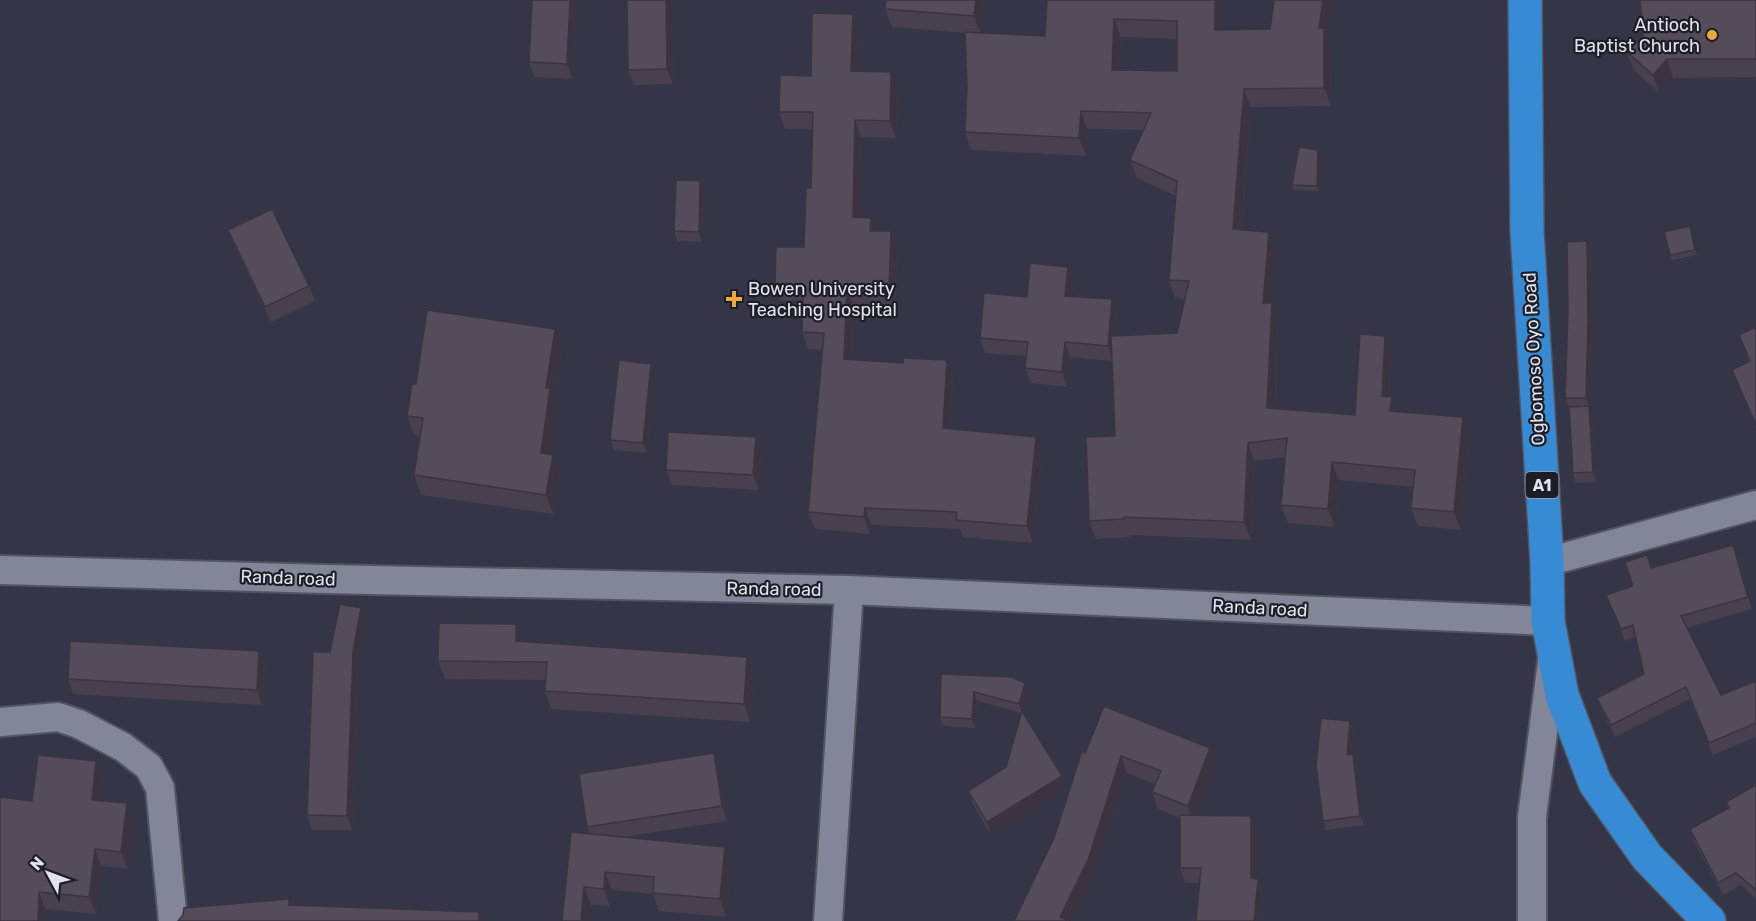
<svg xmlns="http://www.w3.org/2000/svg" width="1756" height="921" font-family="Rubik,sans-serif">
  <rect width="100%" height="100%" fill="#343546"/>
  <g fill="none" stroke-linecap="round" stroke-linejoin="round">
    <defs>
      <path id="minor" d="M1547 562 1756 505
        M0 570 325 579 849 590 1548 621
        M0 722 58 717 79 724 123 747 149 767 160 788 173 921
        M828 921 849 590
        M1532 921V817L1552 662"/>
      <path id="highway" d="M1525 0 1527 231 1547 562 1548 621 1562 695 1595 783 1647 857 1709 921"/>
    </defs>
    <use href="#minor" stroke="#525462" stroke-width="32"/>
    <use href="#highway" stroke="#525462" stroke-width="36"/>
    <use href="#minor" stroke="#838598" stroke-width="28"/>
    <use href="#highway" stroke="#378bd5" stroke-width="33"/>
  </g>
  <path fill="#48404e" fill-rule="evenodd" d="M576 0 572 79 534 77 529 62Z
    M627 0H671L673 84 634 85 628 70Z
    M984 0 981 33 1045 36 1047 0H1220L1221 4V30L1270 29 1274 0H1333L1327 37 1330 46 1331 106 1251 107 1241 230 1276 250 1271 303 1278 321 1275 408 1355 415 1391 353 1389 397 1397 411 1469 435 1461 530 1418 526 1411 508 1413 487 1339 480 1335 527 1288 523 1281 505 1286 457 1254 461 1251 540 1130 535 1131 537 1096 539 1089 521 1115 436 1112 361 1070 357 1067 387 1031 383 1025 368 1026 356 985 353 980 338 1027 297 1073 282 1072 296 1112 299 1117 314 1115 336 1177 333 1185 299 1175 298 1169 280 1176 196 1137 178 1130 160 1143 130 1087 129 1086 156 971 150 965 132 967 87 965 33 892 27 885 9ZM1121 37 1177 39V71L1119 70Z
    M1756 0V77L1673 78 1659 93 1634 70 1627 52Z
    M853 14 859 31 858 71 897 89 896 138 861 137 859 217 871 218 875 231H891L897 248 895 307 853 305 851 359 953 377 950 429 1042 454 1033 543 963 537 960 529 871 525 870 534 815 529 808 512 822 350 808 349 802 332 803 301H781L775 284 804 247 811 188 813 129H785L779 112 811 76Z
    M1320 156 1319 191 1294 190 1292 185Z
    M700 181 704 191 702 242 677 241 674 231Z
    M1690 226 1697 255 1672 260 1670 255Z
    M228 230 309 286 315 301 271 322 234 245Z
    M1590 252 1592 330 1589 408 1592 416 1596 482 1576 483 1573 473 1569 407 1565 398Z
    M1756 327V427L1732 370 1749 362 1739 335Z
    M562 348 554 400 557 408 550 454 553 455 560 474 553 514 421 495 414 475 420 436 414 435 407 416 416 384Z
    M651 364 655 374 647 453 614 450 610 440Z
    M756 437 761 452 759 490 672 485 666 470Z
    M1733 545 1738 557 1752 609 1686 628 1721 695 1756 681V737L1713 755 1690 699 1615 737 1602 710 1597 698 1644 674 1636 637 1625 641 1606 595 1633 586 1652 568Z
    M366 622 358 666 352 830H312L307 815 330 652Z
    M522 641 754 675 750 722 551 709 545 691V680L445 679 438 661Z
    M259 651 265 666 262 705 73 694 68 679Z
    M941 674 1028 691 1022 713 977 701 975 728 943 726 940 717Z
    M1350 721 1353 730 1351 755 1356 763 1364 825 1326 830 1323 821Z
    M714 753 719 768 727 821 623 837 725 847 731 864 726 917 659 911 653 894 612 890 610 906 591 905 589 920 562 921 590 834 587 827Z
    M1085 753 1217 765 1197 815 1257 831V879H1258L1263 894 1261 921H1196L1199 883H1185L1180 868V818L1158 809 1152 792 1155 784 1127 773 1094 877 1054 838Z
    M96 761 103 778 100 801 133 820 128 869 101 866 96 914 45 909 0 921 32 801Z
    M1756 785V899L1741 885 1723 895 1694 841 1690 829 1728 808 1726 802Z
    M1067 789 991 835 973 804 968 791Z"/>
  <path fill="#3b3440" d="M570 0H576L572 79 567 64Z
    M666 0H671L673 84 667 69Z
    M976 0H984L981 34 974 16Z
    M1215 0H1220L1221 4 1222 48 1215 30Z
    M1323 0H1333L1327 37 1330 46 1331 106 1324 88 1319 28Z
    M853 14 859 31 858 88 851 71Z
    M1114 19 1121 37 1118 87 1112 70Z
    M1667 59 1673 78 1659 93 1653 75Z
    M891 72 897 89 896 138 890 121Z
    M1244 89 1251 107 1239 247 1233 229Z
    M1081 111 1087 129 1086 156 1079 138Z
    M855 120 861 137 859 234 853 217Z
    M1318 150 1320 156 1319 191 1317 186Z
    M700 181 704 191 702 242 699 232Z
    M871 218 877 235 870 231Z
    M891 231 897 248 895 307 889 290Z
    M1269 232 1276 250 1270 321 1263 303Z
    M1587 241 1590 252 1592 330 1589 408 1592 416 1596 482 1593 472 1589 406 1586 398Z
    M1068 267 1073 282 1070 311 1065 296Z
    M847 288 853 305 850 376 844 359Z
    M1112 299 1117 314 1113 361 1108 346Z
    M1272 303 1278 321 1274 426 1267 408Z
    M555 329 562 348 554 400 557 408 548 472 541 453 546 388Z
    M1385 336 1391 353 1388 414 1382 396Z
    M1065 342 1070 357 1067 387 1062 372Z
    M947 360 953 377 949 445 943 428Z
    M651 364 655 374 647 453 643 443Z
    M1392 397 1398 415 1390 411Z
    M1463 417 1469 435 1461 530 1454 512Z
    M756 437 761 452 759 490 753 475Z
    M1036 437 1042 454 1033 543 1027 526Z
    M1248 443 1254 461 1251 540 1244 522Z
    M553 455 560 474 553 514 546 495Z
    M1332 462 1339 480 1335 527 1328 509Z
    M865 508 871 525 870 534 864 517Z
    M1733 545 1738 557 1752 609 1748 597Z
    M361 608 366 622 358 666 352 830 347 816 353 652Z
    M516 624 523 642 516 641Z
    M259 651 265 666 262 705 257 690Z
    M747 657 754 675 750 722 744 704Z
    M1025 683 1028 691 1022 713 1019 704Z
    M974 692 977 701 975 728 972 719Z
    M1350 721 1353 730 1350 764 1347 755Z
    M1210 748 1217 765 1194 823 1188 806Z
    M714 753 719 768 727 821 722 806Z
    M1353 754 1356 763 1364 825 1360 816Z
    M1121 756 1127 773 1094 877 1073 921H1062L1060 917Z
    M96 761 103 778 99 817 92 800Z
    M1062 776 1067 789 991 835 987 822Z
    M127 803 133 820 128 869 121 852Z
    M1251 816 1257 831V893L1251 878Z
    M725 847 731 864 726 917 720 899Z
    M95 849 101 866 96 914 89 897Z
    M605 872 612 890 610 906 604 889Z
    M1258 879 1263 894 1261 921H1254Z
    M584 887 591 905 589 921 581 919Z
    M39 892 45 909V921H38Z
    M479 912 483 921H479Z"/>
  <path fill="#544b5b" stroke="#3b3440" stroke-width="1.5" fill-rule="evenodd" d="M532 0H570L567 64 529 62Z
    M627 0H666L667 69 628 70Z
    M886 0H976L974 16 885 9Z
    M1047 0H1215V30L1270 29 1274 0H1323L1319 28H1324V88L1244 89 1233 229 1269 232 1263 303H1272L1267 408 1355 415 1360 334 1385 336 1382 396 1392 397 1390 411 1463 417 1454 512 1411 508 1415 470 1332 462 1328 509 1281 505 1287 438 1248 443 1244 522 1124 517V519L1089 521 1086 437 1115 436 1111 336 1177 333 1189 281 1169 280 1177 181 1130 160 1151 113 1081 111 1079 138 965 132 967 87 965 32 1045 36ZM1114 19 1177 21V71L1112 70Z
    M1640 0H1756V59H1667L1653 75 1627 52 1643 35Z
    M812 13 853 14 851 71 891 72 890 121 855 120 853 217 871 218 870 231H891L889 290 847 288 844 359 903 363V358L947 360 943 428 1036 437 1027 526 956 520 957 512 865 508 864 517 808 512 824 333 802 332 803 285 775 284 776 247H804L806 188H811L813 112H779L780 75 811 76Z
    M1299 147 1318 150 1317 186 1292 185Z
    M676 180 700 181 699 232 674 231Z
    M272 209 309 286 265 307 228 230Z
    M1690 226 1695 250 1670 255 1664 232Z
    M1587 241 1588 320 1586 398H1565L1568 313 1567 242Z
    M1030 263 1068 267 1065 296 1112 299 1108 346 1065 342 1062 372 1025 368 1028 342 980 338 984 293 1027 297Z
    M427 310 555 329 546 388H550L541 453 553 455 546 495 414 475 423 418 407 416 412 384H416Z
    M1756 327V425L1732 370 1750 361 1739 335Z
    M619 360 651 364 643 443 610 440Z
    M1589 406 1593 472 1573 473 1569 407Z
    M668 432 756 437 753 475 666 470Z
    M1733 545 1748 597 1681 616 1721 695 1756 681V723L1709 743 1686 687 1611 725 1597 698 1644 674 1633 625 1621 629 1606 595 1633 586 1625 562 1647 555 1651 568Z
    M340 604 361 608 353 652 347 816 307 815 313 652H330Z
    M439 623 516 624V641L747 657 744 704 545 691 547 662 438 661Z
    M70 641 259 651 257 690 68 679Z
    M941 674 1011 677 1025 683 1019 704 974 692 972 719 940 717Z
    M1104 706 1210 748 1188 806 1152 792 1161 771 1121 756 1088 860 1060 917 1069 921H1014L1054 838 1082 751 1085 753Z
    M1022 711 1062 776 987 822 968 791 1006 767Z
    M1321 718 1350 721 1347 755 1353 754 1360 816 1323 821 1316 765Z
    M714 753 722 806 587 827 579 774Z
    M38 755 96 761 92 800 127 803 121 852 95 849 89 897 39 892 38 921H0V797L32 801Z
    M1756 785V890L1736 873 1718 883 1690 829 1729 808 1726 802Z
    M1180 815 1251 816V878L1258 879 1254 921H1196L1201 868H1180Z
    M571 832 725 847 720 899 653 893 654 877 605 872 604 889 584 887 581 919 595 921H562Z
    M289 899V905L479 912V921H178L183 915 184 908Z"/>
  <g fill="#eca93a" stroke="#1d1e25" stroke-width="2">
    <circle cx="1712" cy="35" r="6"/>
    <path d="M731 290h6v6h6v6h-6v6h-6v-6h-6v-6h6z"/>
  </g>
  <g text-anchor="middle" stroke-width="4.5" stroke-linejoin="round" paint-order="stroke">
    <rect fill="#1d1e25" stroke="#a6a7b1" stroke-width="1.5" x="1525.5" y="472" width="33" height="26" rx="4.5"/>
    <g font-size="16" font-weight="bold" fill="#e1e2ed">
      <text x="1542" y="491">A1</text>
    </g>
    <g font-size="18" fill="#e1e2ed" stroke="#1d1e25" text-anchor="end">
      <text x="1700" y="31">Antioch<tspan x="1700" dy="21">Baptist Church</tspan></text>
      <text x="748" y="295" text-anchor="start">Bowen University<tspan x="748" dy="21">Teaching Hospital</tspan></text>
    </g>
    <g font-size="18" fill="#e1e2ed" stroke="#1d1e25">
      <text transform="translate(1534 359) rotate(-93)" y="6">Ogbomoso Oyo Road</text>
      <text transform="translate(288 578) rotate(2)" y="6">Randa road</text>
      <text transform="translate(774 589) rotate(1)" y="6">Randa road</text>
      <text transform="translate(1260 608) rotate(3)" y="6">Randa road</text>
    </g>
  </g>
  <g transform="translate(48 873) rotate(311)" stroke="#1d1e25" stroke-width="4.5" paint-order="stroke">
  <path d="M0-4.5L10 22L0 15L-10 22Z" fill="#e1e2ed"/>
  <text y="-9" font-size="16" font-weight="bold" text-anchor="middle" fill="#e1e2ed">N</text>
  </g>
</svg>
